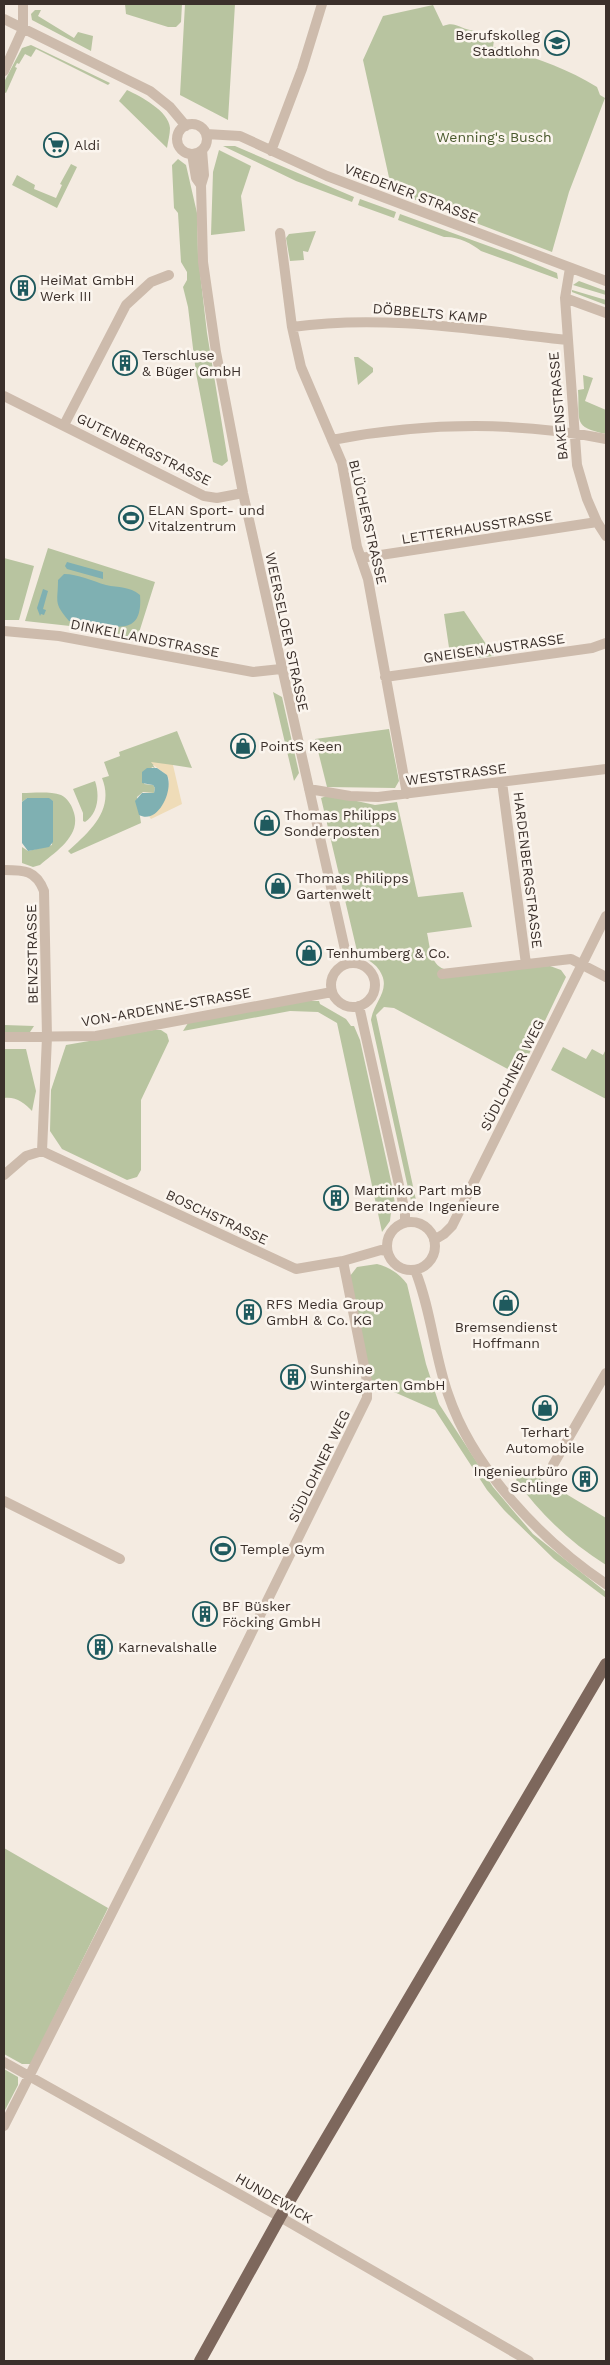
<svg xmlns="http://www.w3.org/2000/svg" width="610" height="2365" font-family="'Work Sans',sans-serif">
  <rect width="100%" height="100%" fill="#f4ebe1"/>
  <path fill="#b8c4a0" d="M125 4H182L181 22 176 27H168L126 14Z
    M185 4H235L228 120 180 95Z
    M433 5 443 26C455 21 459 28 470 30 478 32 487 33 495 34L493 47C530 55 564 67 597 87L600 95 605 98 569 192 552 252 392 191 363 60 383 16Z
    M35 10H41L38 16 74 38 78 32 93 36 91 51 32 20 31 14Z
    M31 45 110 83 108 85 36 49 31 57 25 54 19 64 17 63 15 67 17 68 6 93 4 92V82L22 48Z
    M127 90C140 96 169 111 170 128 170 134 168 141 167 148L119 101Z
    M223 146H235L354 197 352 202 296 181Z
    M219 150 251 166 241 196 245 231 211 235 213 172Z
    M178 159 186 165 197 213 198 255 207 333 228 461 222 466 213 462 196 373 188 307 183 287 187 280V272L181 262 178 213 174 208 172 165Z
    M71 164 77 167 57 208 12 185 17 175 35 185 34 189 56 198 62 185 60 184Z
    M360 199 396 212 394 218 358 205Z
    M400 214 511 254 557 273 558 279 481 251C471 243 457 236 444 237L398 220Z
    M316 231 308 252 303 251 304 260 290 261 286 238 289 234Z
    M579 281 606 291V295L573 285Z
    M572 290 606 300V305L572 292Z
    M354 357H358L373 368V372L358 385Z
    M583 375 593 378 585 401 606 410V434C572 427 580 421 578 390L584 389Z
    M48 548 155 582 137 639 70 626 25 621Z
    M4 558 34 566 19 620H4Z
    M464 611 494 656 451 661 444 614Z
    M273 692 282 697 299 773 294 781Z
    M389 729 399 781 395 788 327 787 315 739Z
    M177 731 192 768 173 765H153L155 768 152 767 144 784 153 785 155 788 154 793 143 792 137 797 141 823 71 854 68 851C89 832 115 810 102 778L109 776 104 762 120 756 119 752Z
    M95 781C100 795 98 814 85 822L83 821V813L73 789Z
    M22 793C33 793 50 791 61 795 67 798 71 804 73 810 83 835 56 851 40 865L33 867 22 863V847L28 851 52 845 53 801 27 798 22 802Z
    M329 795 375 805 397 802 418 897 463 892 472 927 427 933C430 946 430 964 444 969L550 966 561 970 566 977 519 1075 394 1008 384 1007 376 1015 419 1214 413 1206 410 1197 371 1020C374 1000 395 988 376 966 370 960 362 958 357 951L321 798Z
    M306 1001H319L320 1004 346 1019 351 1026H354L360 1040 393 1190 396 1212H391L390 1221 382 1232 337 1023 318 1012 290 1011 183 1031 188 1023Z
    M4 1025 34 1026 30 1032H4Z
    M153 1030H161L167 1034 169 1041 141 1100V1170L137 1177 127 1180 62 1149 50 1131 51 1090 66 1045Z
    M563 1047 586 1059 592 1049 603 1055 606 1049V1099L551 1070Z
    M4 1049H26L36 1091 32 1111C25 1103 15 1096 4 1098Z
    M377 1264C388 1266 401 1275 407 1284L426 1364 439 1404 493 1487 533 1534 606 1592V1598L554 1559 504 1510 487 1490 435 1410 369 1381 350 1276 357 1267Z
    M523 1468 606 1518V1565C571 1543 540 1514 516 1480Z
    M4 1848 108 1908 31 2064H22L4 2054Z
    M4 2069 18 2077V2085L4 2112Z"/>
  <path fill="#efdcb8" d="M151 762 173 765 182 804 151 819 149 816C163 811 168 792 169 779 165 771 156 769 151 762Z"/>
  <path fill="#7fb0b2" d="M67 562 103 572V579L67 569 65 566Z
    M64 574C78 574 92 581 106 585 119 588 129 586 140 595 144 647 101 619 69 621 53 602 58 603 58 580Z
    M43 589 48 591 43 609 46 610 44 615 41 614 40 616 37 608Z
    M147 768H157L167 775C174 790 158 825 139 815L135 801 142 793H154L155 788 153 785 142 783V772Z
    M27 798H49L53 801V842L49 847 28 851 22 843V802Z"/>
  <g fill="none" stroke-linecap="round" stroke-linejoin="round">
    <path stroke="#cdbbac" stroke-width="10" d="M4 19 150 91 170 107 186 126
      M4 71 23 29V4
      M177 139a15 15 0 1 1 30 0a15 15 0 1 1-30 0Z
      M206 134 240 136 327 176 606 281
      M202 150 204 175 201 185 203 262 216 352 243 493 348 963
      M271 151 302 69 322 4
      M192 154 196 178 201 185
      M280 233 292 327 301 367 342 463 357 547 368 579 407 794
      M570 268 565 298 577 465 587 499 597 522 606 536
      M565 298 606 313
      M292 327C384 314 475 330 567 340
      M4 396 204 496 217 498 243 493
      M64 425 126 305 151 282 169 275
      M332 440C422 423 517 421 606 439
      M361 558 597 522
      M4 631 59 636 253 672 281 669
      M385 677 592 648 606 643
      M502 782 526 964
      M309 789 350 796 378 797 606 769
      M4 870C24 870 36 870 44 891L47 1037 42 1151
      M331 985a22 22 0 1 1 44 0a22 22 0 1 1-44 0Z
      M442 974 571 959 606 977
      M359 1006 405 1212V1223
      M4 1037 96 1036 332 992
      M4 1175 26 1156 42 1151 296 1269 343 1261 381 1250 387 1251
      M387 1246a24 24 0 1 1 48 0a24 24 0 1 1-48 0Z
      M434 1240 444 1234 452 1226 606 916
      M415 1270C431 1309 434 1354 448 1394 473 1469 542 1541 606 1584
      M553 1465 606 1373
      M4 1501 120 1559
      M4 2062 280 2217 529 2361
      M4 2126 180 1778 367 1398V1381L343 1261"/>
    <path stroke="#7d675c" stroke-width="12" d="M200 2361 280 2217 606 1664"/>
  </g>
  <defs>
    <symbol id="school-ring" viewBox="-11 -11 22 22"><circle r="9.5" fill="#fbf5ee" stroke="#1f5a5e" stroke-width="1.5"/><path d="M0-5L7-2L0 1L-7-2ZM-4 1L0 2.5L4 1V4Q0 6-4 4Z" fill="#1f5a5e"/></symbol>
    <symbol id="supermarket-ring" viewBox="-11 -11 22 22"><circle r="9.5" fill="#fbf5ee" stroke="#1f5a5e" stroke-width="1.5"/><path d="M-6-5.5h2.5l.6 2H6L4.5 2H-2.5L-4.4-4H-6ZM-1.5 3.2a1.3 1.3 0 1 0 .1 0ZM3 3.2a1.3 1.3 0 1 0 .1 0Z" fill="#1f5a5e"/></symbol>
    <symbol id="building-ring" viewBox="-11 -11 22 22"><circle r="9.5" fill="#fbf5ee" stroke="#1f5a5e" stroke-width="1.5"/><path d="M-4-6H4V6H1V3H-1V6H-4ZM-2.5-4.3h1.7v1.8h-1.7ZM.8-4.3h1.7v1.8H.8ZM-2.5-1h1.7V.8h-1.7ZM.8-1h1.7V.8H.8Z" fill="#1f5a5e"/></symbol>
    <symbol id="stadium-ring" viewBox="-11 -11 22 22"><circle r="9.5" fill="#fbf5ee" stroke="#1f5a5e" stroke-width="1.5"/><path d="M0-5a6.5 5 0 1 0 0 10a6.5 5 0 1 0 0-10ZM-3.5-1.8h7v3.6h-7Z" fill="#1f5a5e"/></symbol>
    <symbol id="shop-ring" viewBox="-11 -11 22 22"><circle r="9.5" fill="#fbf5ee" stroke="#1f5a5e" stroke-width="1.5"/><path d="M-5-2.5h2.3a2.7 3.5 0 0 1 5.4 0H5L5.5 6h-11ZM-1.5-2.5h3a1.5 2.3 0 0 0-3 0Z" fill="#1f5a5e"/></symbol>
  </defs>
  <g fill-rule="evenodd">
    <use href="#school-ring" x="543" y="29" width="28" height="28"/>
    <use href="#supermarket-ring" x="42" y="131" width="28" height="28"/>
    <use href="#building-ring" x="9" y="274" width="28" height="28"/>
    <use href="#building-ring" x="111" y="349" width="28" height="28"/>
    <use href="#stadium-ring" x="117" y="504" width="28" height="28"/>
    <use href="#shop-ring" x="229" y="732" width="28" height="28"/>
    <use href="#shop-ring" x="253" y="809" width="28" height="28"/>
    <use href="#shop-ring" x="264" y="872" width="28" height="28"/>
    <use href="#shop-ring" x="295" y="939" width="28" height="28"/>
    <use href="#building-ring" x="322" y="1184" width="28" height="28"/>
    <use href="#shop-ring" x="492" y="1289" width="28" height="28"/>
    <use href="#building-ring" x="235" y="1298" width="28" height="28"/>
    <use href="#building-ring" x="279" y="1363" width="28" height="28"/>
    <use href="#shop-ring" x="531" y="1394" width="28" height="28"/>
    <use href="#building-ring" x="571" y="1465" width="28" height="28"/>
    <use href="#stadium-ring" x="209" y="1535" width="28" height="28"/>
    <use href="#building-ring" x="191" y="1600" width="28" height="28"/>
    <use href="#building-ring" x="86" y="1633" width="28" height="28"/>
  </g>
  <g text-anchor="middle" stroke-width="5" stroke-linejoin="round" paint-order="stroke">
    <g font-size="14" fill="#3b302b" stroke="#fbf5ee" text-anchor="start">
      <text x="540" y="40" text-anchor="end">Berufskolleg<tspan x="540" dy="16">Stadtlohn</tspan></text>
      <text x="74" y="150">Aldi</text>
      <text x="40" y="285">HeiMat GmbH<tspan x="40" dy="16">Werk III</tspan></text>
      <text x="142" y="360">Terschluse<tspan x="142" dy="16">&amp; Büger GmbH</tspan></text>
      <text x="148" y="515">ELAN Sport- und<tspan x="148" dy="16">Vitalzentrum</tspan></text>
      <text x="260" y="751">PointS Keen</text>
      <text x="284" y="820">Thomas Philipps<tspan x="284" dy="16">Sonderposten</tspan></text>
      <text x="296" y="883">Thomas Philipps<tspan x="296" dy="16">Gartenwelt</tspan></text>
      <text x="326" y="958">Tenhumberg &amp; Co.</text>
      <text x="354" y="1195">Martinko Part mbB<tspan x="354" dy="16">Beratende Ingenieure</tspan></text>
      <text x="266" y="1309">RFS Media Group<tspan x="266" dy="16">GmbH &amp; Co. KG</tspan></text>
      <text x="506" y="1332" text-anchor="middle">Bremsendienst<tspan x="506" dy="16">Hoffmann</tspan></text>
      <text x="310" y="1374">Sunshine<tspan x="310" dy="16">Wintergarten GmbH</tspan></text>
      <text x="545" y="1437" text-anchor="middle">Terhart<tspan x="545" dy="16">Automobile</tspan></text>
      <text x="568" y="1476" text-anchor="end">Ingenieurbüro<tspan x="568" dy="16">Schlinge</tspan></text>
      <text x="240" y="1554">Temple Gym</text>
      <text x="222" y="1611">BF Büsker<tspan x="222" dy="16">Föcking GmbH</tspan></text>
      <text x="118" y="1652">Karnevalshalle</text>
    </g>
    <g font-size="14" fill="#4a5a2e" stroke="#fbf5ee">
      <text x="494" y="142">Wenning's Busch</text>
    </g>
    <g font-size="14" fill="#3b302b" stroke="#fbf5ee">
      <text transform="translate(411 193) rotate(21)" y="5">VREDENER STRASSE</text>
      <text transform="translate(430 313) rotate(5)" y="5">DÖBBELTS KAMP</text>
      <text transform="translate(558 406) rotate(-95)" y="5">BAKENSTRASSE</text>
      <text transform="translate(144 449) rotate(26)" y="5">GUTENBERGSTRASSE</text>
      <text transform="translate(368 522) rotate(77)" y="5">BLÜCHERSTRASSE</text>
      <text transform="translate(477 527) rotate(-9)" y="5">LETTERHAUSSTRASSE</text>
      <text transform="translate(287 632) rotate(78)" y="5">WEERSELOER STRASSE</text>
      <text transform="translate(145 638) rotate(11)" y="5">DINKELLANDSTRASSE</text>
      <text transform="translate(494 648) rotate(-8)" y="5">GNEISENAUSTRASSE</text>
      <text transform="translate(456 774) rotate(-7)" y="5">WESTSTRASSE</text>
      <text transform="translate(528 870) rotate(83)" y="5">HARDENBERGSTRASSE</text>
      <text transform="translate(32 954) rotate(-91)" y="5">BENZSTRASSE</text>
      <text transform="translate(166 1007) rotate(-10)" y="5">VON-ARDENNE-STRASSE</text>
      <text transform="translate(512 1075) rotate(-63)" y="5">SÜDLOHNER WEG</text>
      <text transform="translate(217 1217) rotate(25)" y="5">BOSCHSTRASSE</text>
      <text transform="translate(319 1466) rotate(-64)" y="5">SÜDLOHNER WEG</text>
      <text transform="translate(274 2198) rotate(30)" y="5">HUNDEWICK</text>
    </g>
  </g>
  <rect width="610" height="2365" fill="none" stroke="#3b302b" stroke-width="10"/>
</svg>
